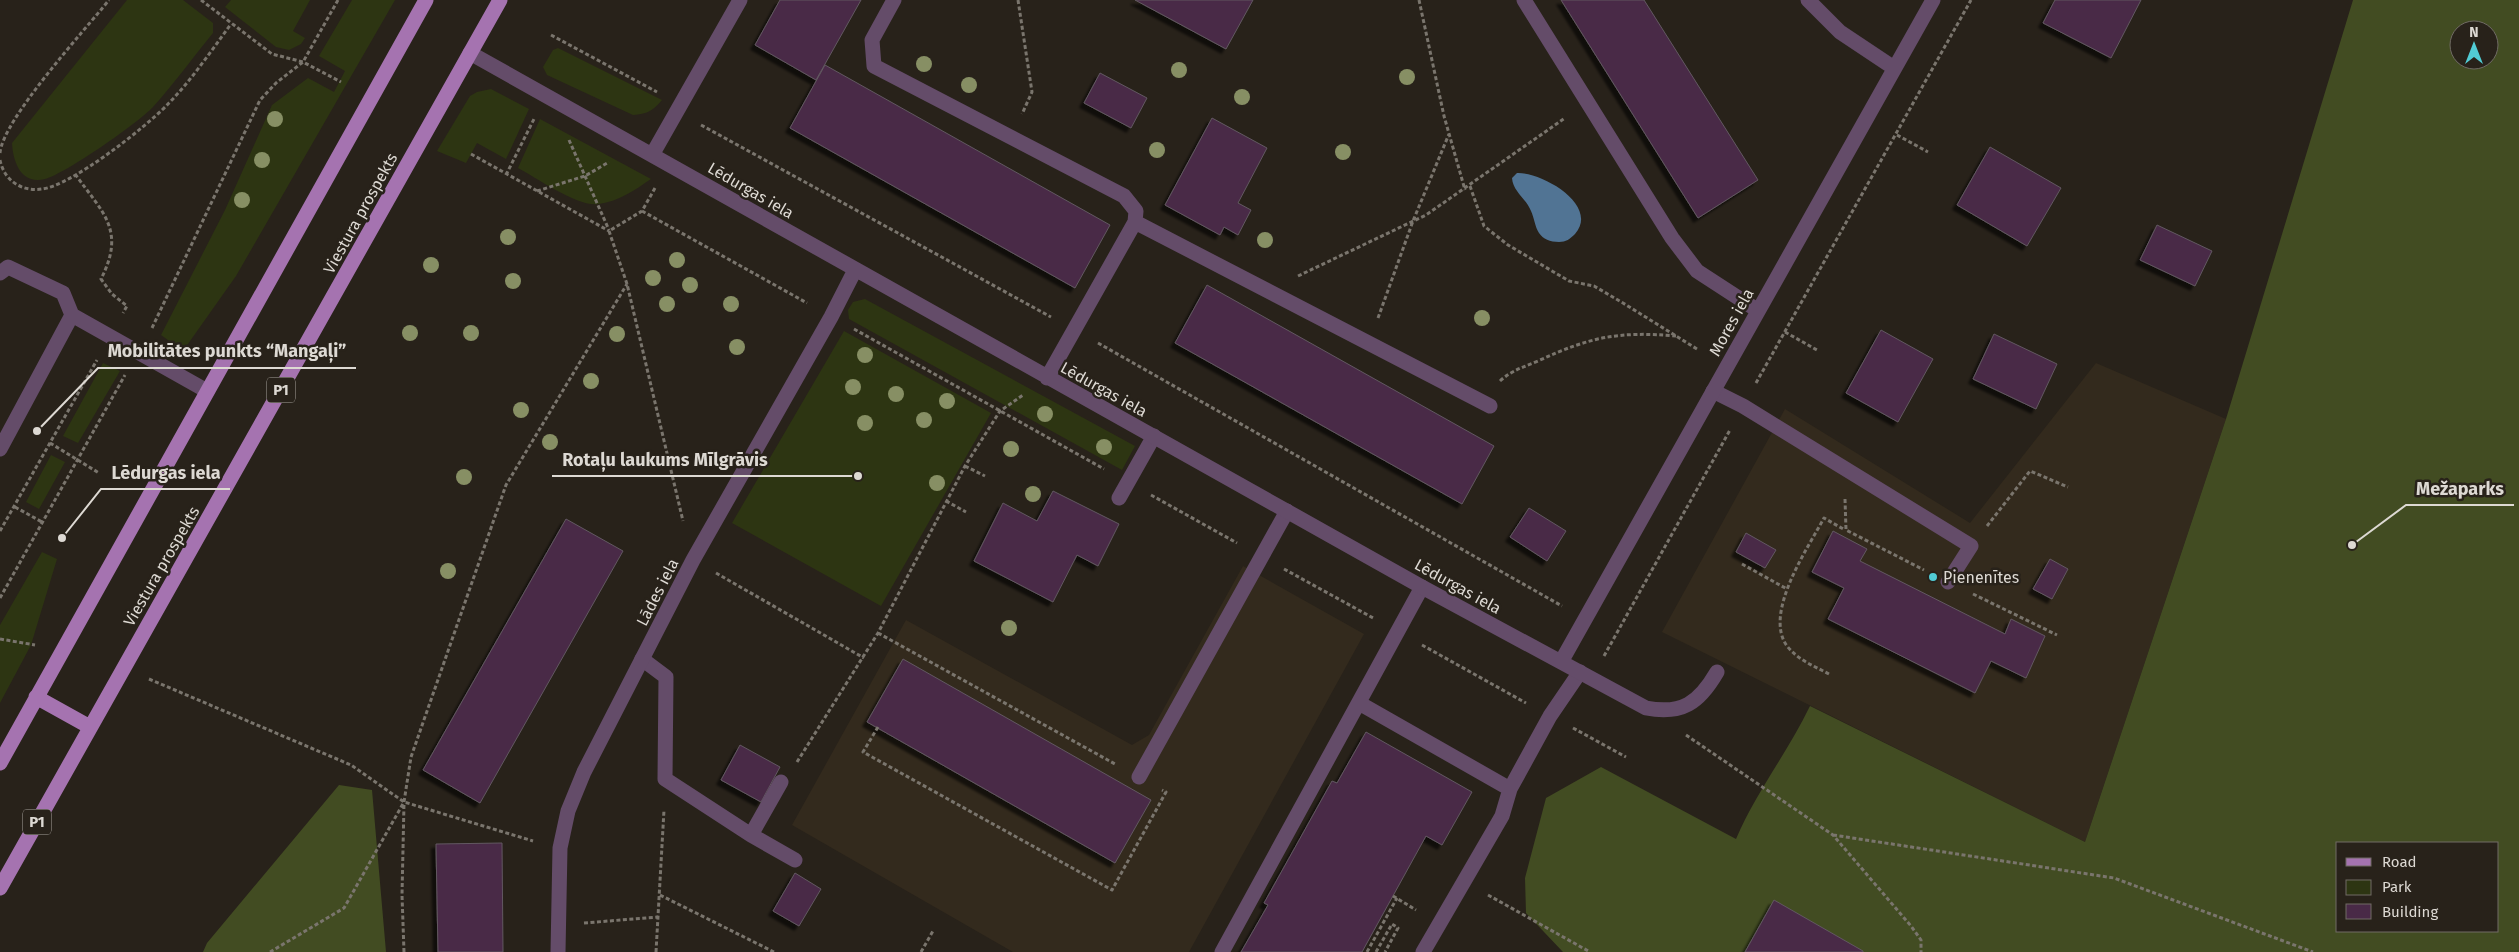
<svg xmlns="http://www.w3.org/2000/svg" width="2519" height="952" font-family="'Fira Sans',sans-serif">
  <defs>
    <filter id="shadow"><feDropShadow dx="-4.5" dy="4.5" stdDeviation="1" flood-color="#0009"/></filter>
  </defs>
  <rect width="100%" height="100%" fill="#28221a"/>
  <path fill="#332a1d" d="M2096 363 2226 419 2085 842 1662 632 1785 409 1970 523Z
    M1243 566 1364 634 1189 952H1013L792 825 906 620 1132 745 1149 735Z"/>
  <path fill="#2d3512" d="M127 0H183L213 23V33C193 57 174 84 153 107 138 123 65 174 45 179 21 185 13 162 12 143Z
    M231 0H310L293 31 305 38 301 44 289 50 276 47 225 7Z
    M352 0H395L236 276 183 351 161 335 225 210 272 105 308 78 334 92 345 71 319 56Z
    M558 48 662 100C653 111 647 114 633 115L547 75 543 67 553 50Z
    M491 89 529 109 506 159 477 143 466 163 437 151 470 96 477 92Z
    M540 119 651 179C635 190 619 201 599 204 579 208 537 178 518 168Z
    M865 299 1135 446 1122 470 849 319 848 310 853 302Z
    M844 331 991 413 881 606 732 523Z
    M103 363 120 371 78 443 63 436Z
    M51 455 65 462 39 509 26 502Z
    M42 552 57 559 31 645 0 703V625Z"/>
  <path fill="#424c22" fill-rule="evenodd" d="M2353 0H2519V952H1563L1526 913 1525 878 1546 798 1601 767 1736 839C1756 792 1788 752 1810 706L2085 842 2226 419ZM2459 30H2489V60H2459ZM2338 843H2498V931H2338Z
    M339 785 372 790 386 952H203L207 943Z"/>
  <path fill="#517494" d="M1517 173C1542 172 1600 205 1575 234 1570 239 1566 242 1559 242 1550 242 1543 239 1539 233 1535 227 1534 217 1531 211 1526 198 1513 192 1512 178Z"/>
  <path fill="#492a47" stroke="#625861" filter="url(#shadow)" d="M780 0H861L816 80 755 45Z
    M1135 0H1253L1226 49Z
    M1561 0H1644L1758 180 1698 218Z
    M2055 0H2141L2111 58 2043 23Z
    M825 65 1110 225 1075 288 790 128Z
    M1100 73 1147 98 1131 128 1084 103Z
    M1212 118 1267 148 1238 203 1251 210 1238 235 1224 227 1220 235 1165 205Z
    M1990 147 2061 188 2027 246 1957 205Z
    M2157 225 2212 251 2195 286 2140 260Z
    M1207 285 1494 446 1462 504 1175 343Z
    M1881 330 1933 359 1898 422 1846 393Z
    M1994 334 2057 364 2036 409 1973 379Z
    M1053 491 1119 524 1098 566 1077 555 1053 602 974 561 1003 503 1037 521Z
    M1529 508 1566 531 1547 561 1510 537Z
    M566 519 623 551 480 803 423 770Z
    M1833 531 1867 549 1860 561 2005 634 2011 619 2045 636 2026 678 1991 661 1975 693 1828 619 1844 588 1812 572Z
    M1746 533 1776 550 1765 568 1736 552Z
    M2050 559 2068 569 2052 599 2033 589Z
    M903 659 1151 800 1115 863 867 722Z
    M1366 732 1472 792 1442 845 1426 836 1362 952H1241L1268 905 1264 903 1332 781 1337 783Z
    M740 745 780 767 761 802 721 780Z
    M502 843 503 952H438L436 844Z
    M795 873 821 889 799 926 773 911Z
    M1774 900 1863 951V952H1745Z"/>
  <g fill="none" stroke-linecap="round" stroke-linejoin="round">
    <path stroke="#7a756d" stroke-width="3" stroke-dasharray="4 2.5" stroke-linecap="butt" d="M201 0 272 54 303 62 341 82
      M1018 0 1032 92 1022 114
      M1419 0 1444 116 1465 190
      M551 35 657 92
      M701 125 1051 317
      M1897 135 1928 152
      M569 140 609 230
      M0 153C3 119 85 30 109 0
      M471 154 609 231
      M0 160C4 180 21 192 42 189 71 186 146 127 167 105 191 81 211 51 231 24
      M75 174C103 213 126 230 101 279L112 294 127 306 123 313
      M506 175 534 119
      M1470 186 1484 226 1508 245 1569 281 1594 286 1623 303 1697 349
      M655 188 642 211 609 231 627 284 683 521
      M537 191 585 176 609 162
      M642 211 807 303
      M1298 276 1426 215 1565 118
      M1378 318 1413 221 1449 134
      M152 328 260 100 276 83 303 62 338 0
      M854 329 1104 469
      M1785 332 1817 350
      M1098 343 1562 606
      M1500 381C1512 370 1524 367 1538 361 1590 337 1618 331 1676 336
      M1756 383 1971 0
      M50 443 99 473
      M965 466 985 476
      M1151 495 1237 543
      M1845 499 1846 530 1924 570
      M946 501 966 512
      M15 507 42 522
      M1987 526 2030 471 2068 487
      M0 531 97 360
      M1742 564 1787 589
      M1284 569 1375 619
      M716 573 864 658
      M1973 594 2057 635
      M0 598 125 375
      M878 633 1115 764
      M0 639 35 645
      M1422 645 1526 703
      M1604 656 1730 430
      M1829 674C1814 666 1798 660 1787 646 1763 613 1808 548 1824 518L1845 530
      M149 679 351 765 404 802 533 841
      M878 727 863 752 1112 890 1166 792 1162 790
      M1573 728 1626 757
      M1686 735 1833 835 1911 926 1921 940V952
      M797 762 878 633 965 466 1000 411 1023 395
      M1833 835 2114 878 2313 952
      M660 895 774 952
      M1488 895 1590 952
      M1393 896 1416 910
      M584 923 658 917
      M270 952 344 908 404 802 411 757 506 485 627 284
      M404 952 402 895 404 803
      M656 952 664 810
      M921 952 933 931
      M1367 952 1397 898
      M1376 952 1392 924 1398 928 1385 952"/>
    <path stroke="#644c69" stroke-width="15" d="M0 273 8 267 63 293 72 315 207 391
      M1713 391 1743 406 1971 546 1948 582
      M0 449 72 315
      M1119 498 1154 436
      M642 659 666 677 665 779 751 835 795 860
      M1359 703 1510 789 1502 816 1423 952
      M1139 777 1287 511
      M1510 789 1550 716 1580 672
      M751 835 781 782
      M1222 952 1422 587"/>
    <path stroke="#644c69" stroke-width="15" d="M894 0 872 40 874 66 1124 196 1136 211 1135 222 1047 378
      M1524 0 1672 238 1697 271 1757 310
      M1808 0 1840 32 1894 68
      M470 53 1422 587 1646 708C1682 715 1699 703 1717 672
      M652 155 740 0
      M1135 222 1490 406
      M1561 662 1933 0
      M558 952 560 848 568 811 584 772 693 560 831 317 855 270"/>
    <path stroke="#a573b0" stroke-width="15" d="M36 697 90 727
      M0 763 426 0
      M0 888 500 0"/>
  </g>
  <g fill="#878f64">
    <circle cx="924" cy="64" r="8"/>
    <circle cx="1179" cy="70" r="8"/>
    <circle cx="1407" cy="77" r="8"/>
    <circle cx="969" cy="85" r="8"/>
    <circle cx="1242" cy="97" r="8"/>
    <circle cx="275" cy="119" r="8"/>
    <circle cx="1157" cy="150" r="8"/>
    <circle cx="1343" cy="152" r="8"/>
    <circle cx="262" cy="160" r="8"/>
    <circle cx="242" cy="200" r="8"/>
    <circle cx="508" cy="237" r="8"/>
    <circle cx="1265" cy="240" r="8"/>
    <circle cx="677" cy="260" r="8"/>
    <circle cx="431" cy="265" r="8"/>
    <circle cx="653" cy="278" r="8"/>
    <circle cx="513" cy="281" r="8"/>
    <circle cx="690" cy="285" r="8"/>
    <circle cx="667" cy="304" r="8"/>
    <circle cx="731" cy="304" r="8"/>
    <circle cx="1482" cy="318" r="8"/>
    <circle cx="410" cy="333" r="8"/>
    <circle cx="471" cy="333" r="8"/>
    <circle cx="617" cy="334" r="8"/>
    <circle cx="737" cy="347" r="8"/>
    <circle cx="865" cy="355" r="8"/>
    <circle cx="591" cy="381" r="8"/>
    <circle cx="853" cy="387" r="8"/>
    <circle cx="896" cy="394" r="8"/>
    <circle cx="947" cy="401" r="8"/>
    <circle cx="521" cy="410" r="8"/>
    <circle cx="1045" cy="414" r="8"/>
    <circle cx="924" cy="420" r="8"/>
    <circle cx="865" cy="423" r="8"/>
    <circle cx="550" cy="442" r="8"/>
    <circle cx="1104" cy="447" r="8"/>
    <circle cx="1011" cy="449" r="8"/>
    <circle cx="464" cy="477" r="8"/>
    <circle cx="937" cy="483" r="8"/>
    <circle cx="1033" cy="494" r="8"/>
    <circle cx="448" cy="571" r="8"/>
    <circle cx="1009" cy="628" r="8"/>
  </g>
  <circle fill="#51ccd5" stroke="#28221a" stroke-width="2" cx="1933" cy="577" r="5"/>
  <g text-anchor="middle" stroke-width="5" stroke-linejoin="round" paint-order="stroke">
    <g fill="#28221a" stroke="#a7a29c" stroke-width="1">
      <rect x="267" y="377.5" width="28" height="25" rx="4"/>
      <rect x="23" y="809.5" width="28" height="25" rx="4"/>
    </g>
    <g font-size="15" font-weight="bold" fill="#ddd9d3">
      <text x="281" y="395">P1</text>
      <text x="37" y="827">P1</text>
    </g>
    <g font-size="16" fill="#ddd9d3" stroke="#28221a">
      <text transform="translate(751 190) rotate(30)" y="6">Lēdurgas iela</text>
      <text transform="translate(360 213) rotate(-61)" y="6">Viestura prospekts</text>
      <text transform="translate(1731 322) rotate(-61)" y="6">Mores iela</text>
      <text transform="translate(1104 389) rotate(29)" y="6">Lēdurgas iela</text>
      <text transform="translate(161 566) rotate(-60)" y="6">Viestura prospekts</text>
      <text transform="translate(1458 586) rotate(29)" y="6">Lēdurgas iela</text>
      <text transform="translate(657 592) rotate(-63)" y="6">Lādes iela</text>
    </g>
    <g font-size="16" fill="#ddd9d3" stroke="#28221a" text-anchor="start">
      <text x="1943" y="583">Pienenītes</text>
    </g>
  </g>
  <path fill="none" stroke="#ddd9d3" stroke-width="2" d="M37 431L98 368H356M858 476L778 476H552M62 538L101 489H230M2352 545L2406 505H2514"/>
  <g fill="#ddd9d3" stroke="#28221a" stroke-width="2">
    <circle cx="37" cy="431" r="5"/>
    <circle cx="858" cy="476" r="5"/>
    <circle cx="62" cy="538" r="5"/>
    <circle cx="2352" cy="545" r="5"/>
  </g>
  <g font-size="18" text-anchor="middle" font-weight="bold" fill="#ddd9d3" stroke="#28221a" stroke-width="5" stroke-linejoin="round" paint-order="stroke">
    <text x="227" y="357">Mobilitātes punkts “Mangaļi”</text>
    <text x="665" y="466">Rotaļu laukums Mīlgrāvis</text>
    <text x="166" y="479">Lēdurgas iela</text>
    <text x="2460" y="495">Mežaparks</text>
  </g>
  <rect x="2336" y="842" width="162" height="90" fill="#28221a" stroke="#706b64"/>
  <rect x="2346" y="858" width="25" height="8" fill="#a573b0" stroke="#706b64"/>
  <text x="2382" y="867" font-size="15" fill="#ddd9d3">Road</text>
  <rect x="2346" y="880" width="25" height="15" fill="#2d3512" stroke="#706b64"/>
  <text x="2382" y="892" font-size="15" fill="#ddd9d3">Park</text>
  <rect x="2346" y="904" width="25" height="15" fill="#492a47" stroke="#706b64"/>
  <text x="2382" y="917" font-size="15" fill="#ddd9d3">Building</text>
  <g transform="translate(2474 45)"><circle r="24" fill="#28221a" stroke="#706b64"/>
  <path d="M0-4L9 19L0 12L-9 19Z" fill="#51ccd5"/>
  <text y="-8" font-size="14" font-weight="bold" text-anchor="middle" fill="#ddd9d3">N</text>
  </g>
</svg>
